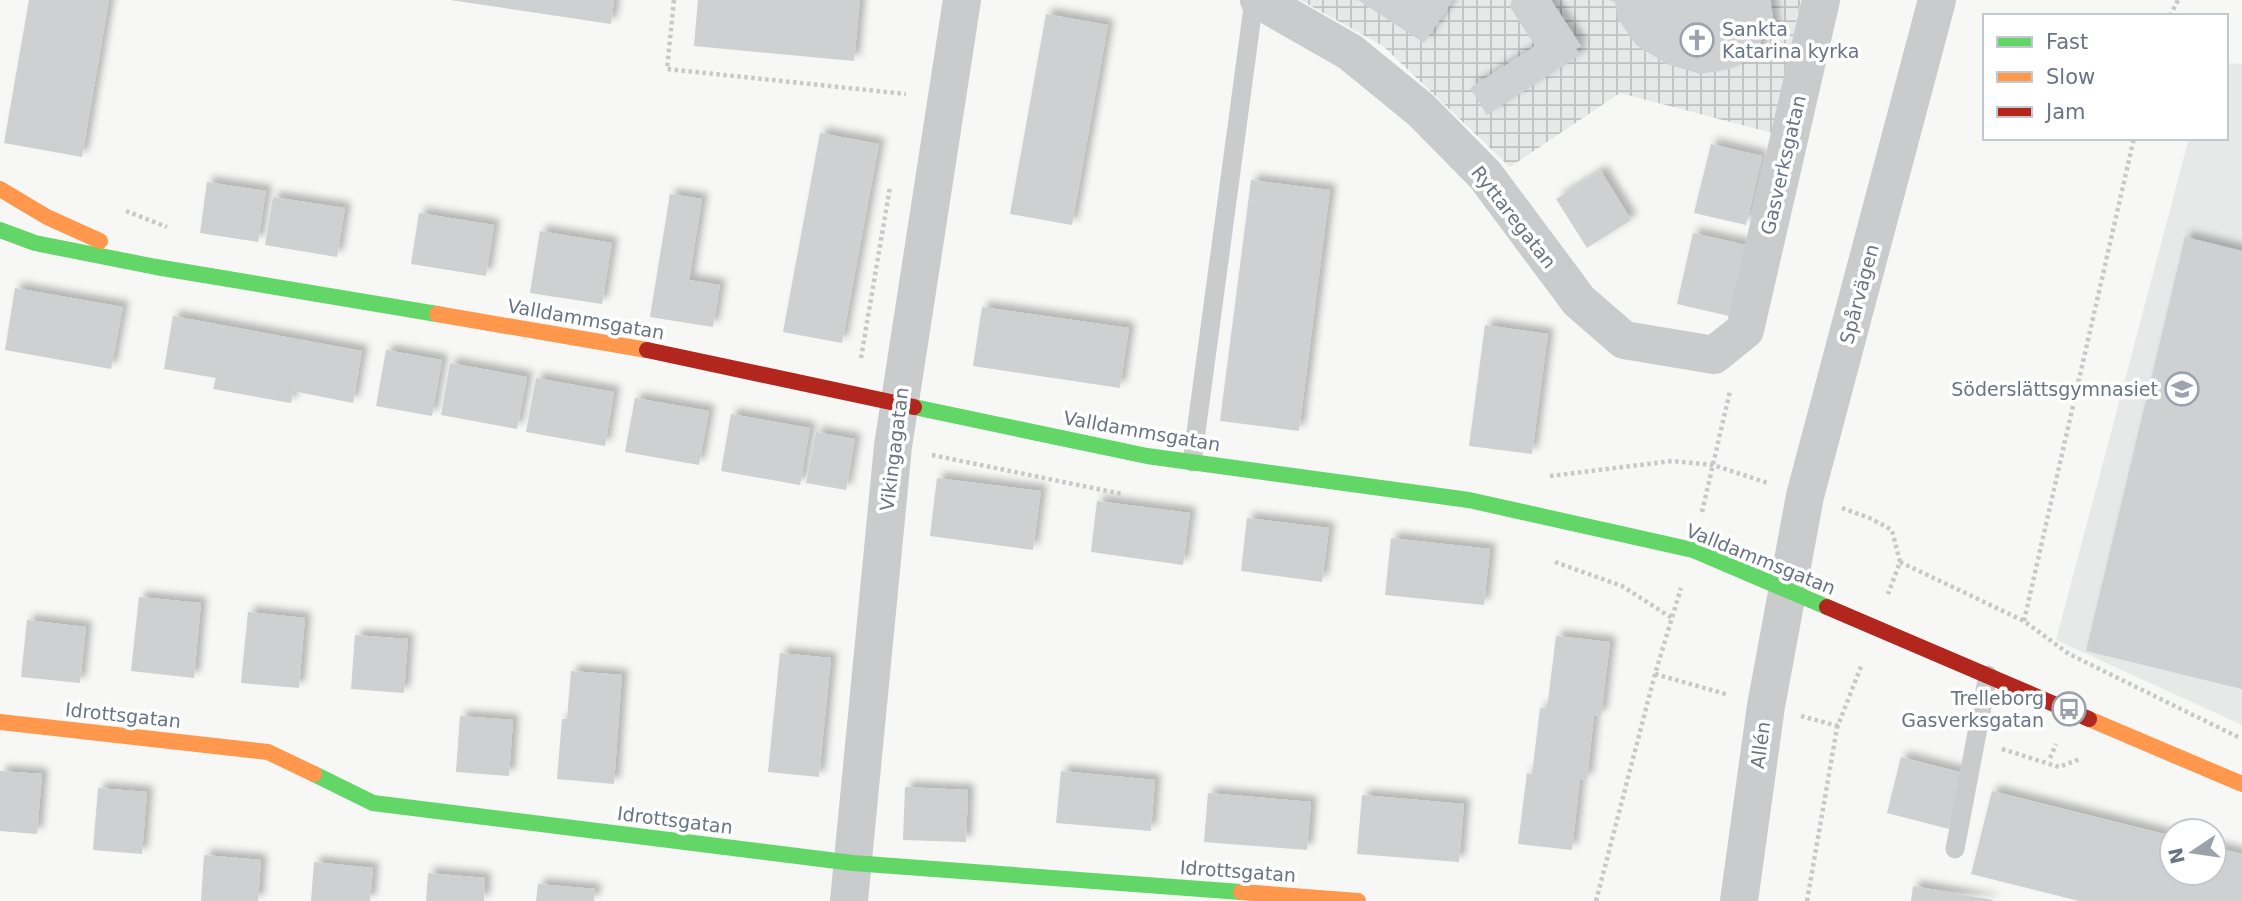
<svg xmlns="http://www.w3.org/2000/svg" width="2242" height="901" font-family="'DejaVu Sans',sans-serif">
  <defs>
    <pattern id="industrial-grid" width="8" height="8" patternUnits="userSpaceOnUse" patternTransform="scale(1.75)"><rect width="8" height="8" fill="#e7e9e9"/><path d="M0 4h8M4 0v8" fill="none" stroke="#bfc1c2"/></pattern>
    <filter id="shadow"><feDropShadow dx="6" dy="-6" stdDeviation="3.5" flood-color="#0004"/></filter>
  </defs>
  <rect width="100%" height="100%" fill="#f7f7f6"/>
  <path fill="#e7e9e9" d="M2226 63 2242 64V725L2056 640 2189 138H2226Z"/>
  <path fill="url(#industrial-grid)" d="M1300 0H1801L1772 133 1620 93 1510 167 1383 46Z"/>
  <path fill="#cfd0d1" filter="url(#shadow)" d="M29 0H109L82 157 4 143Z
    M450 0H614L611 24Z
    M698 0H860L854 61 694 46Z
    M1358 0H1453L1424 43Z
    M1512 0H1551L1581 46 1576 49 1580 55 1487 115 1470 88 1535 46 1510 7Z
    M1609 0H1771L1774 32 1762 36 1758 55 1730 69 1700 74 1667 64 1636 45 1618 19 1615 2Z
    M1046 14 1108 25 1072 225 1010 214Z
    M820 133 879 144 842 343 783 332Z
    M1711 144 1762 156 1746 225 1694 213Z
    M1601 171 1631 220 1587 248 1556 199Z
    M1251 180 1330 190 1299 431 1220 421Z
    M207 182 266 191 258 242 200 233Z
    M670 194 702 199 689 280 720 285 713 327 650 317Z
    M273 197 345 208 337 257 265 245Z
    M419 213 494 225 486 276 411 264Z
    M540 231 612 243 602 304 530 293Z
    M1693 233 1746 245 1729 316 1677 304Z
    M2185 237 2242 251V689L2086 651Z
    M15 288 123 307 111 369 5 350Z
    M982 307 1129 328 1120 388 973 366Z
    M173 316 362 351 353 403 293 391 291 403 213 389 216 378 164 369Z
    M1485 325 1548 334 1532 454 1469 446Z
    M386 350 442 360 432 416 376 406Z
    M450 363 527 377 517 429 441 415Z
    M536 378 614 392 605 446 526 432Z
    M635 398 709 411 699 465 625 452Z
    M731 414 810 428 800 485 721 471Z
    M816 432 855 439 846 490 806 483Z
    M937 478 1041 491 1033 550 930 536Z
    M1097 501 1190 513 1183 565 1091 552Z
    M1247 518 1329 528 1322 582 1241 571Z
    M1391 538 1490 549 1484 605 1385 595Z
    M139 597 201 603 194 678 131 671Z
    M248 612 305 618 299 688 241 683Z
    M27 620 86 627 80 683 21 677Z
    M355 635 408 639 404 693 351 689Z
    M1556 636 1610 642 1601 716 1594 715 1587 780 1580 779 1572 850 1518 844 1527 773 1532 774 1540 708 1547 709Z
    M780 653 831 658 819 777 768 772Z
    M571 671 622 675 614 784 557 779 562 719H567Z
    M460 716 513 720 509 776 456 772Z
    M1901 757 1963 773 1949 829 1887 813Z
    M0 771 42 774 37 834 0 831Z
    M1061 771 1155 780 1151 831 1056 823Z
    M905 787 968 790 966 842 903 840Z
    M98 788 147 792 142 854 93 850Z
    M1992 791 2172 836V873H2214V847L2242 854V901H2079L1971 874Z
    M1208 793 1311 802 1307 850 1204 842Z
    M1362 795 1464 804 1459 862 1357 854Z
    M204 855 261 860 258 901H201Z
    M314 862 373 868 370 901H311Z
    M428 873 485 878 484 901H426Z
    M538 884 595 889 594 901H536Z
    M1913 886 1993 900V901H1911Z"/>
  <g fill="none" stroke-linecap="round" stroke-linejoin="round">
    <path stroke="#c7c8ca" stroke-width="4.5" stroke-dasharray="3.5 3.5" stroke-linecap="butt" d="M674 0 667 69 906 94
      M2170 16 2178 0
      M126 211 167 227
      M861 358 890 187
      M932 455 1122 494
      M1550 476 1672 461 1713 465 1768 483
      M1842 508 1872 519 1892 530 1900 562 1888 594
      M1702 512 1730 391
      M1555 562 1622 586 1672 618
      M1900 562 2024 621 2069 654 2240 738
      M2024 621 2134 138
      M1655 674 1729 695
      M1801 716 1838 726
      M2002 749 2059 767 2080 759
      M2050 758 2056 744
      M1596 901 1655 674 1681 588
      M1807 901 1837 728 1862 664"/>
    <path stroke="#cacbcc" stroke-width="19" d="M1192 462 1254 0
      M1955 849 1988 675"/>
    <path stroke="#cacbcc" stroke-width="38" d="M1259 0 1350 52 1421 110 1485 175 1579 301 1624 340 1714 355 1745 330 1821 0
      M849 901 893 446 962 0
      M1739 901 1766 706 1805 496 1937 0"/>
    <path stroke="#63d668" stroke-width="16" d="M0 230 35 243 156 267 437 314
      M914 407 1147 456 1469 500 1693 550 1827 607
      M314 774 373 803 853 863 1241 892"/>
    <path stroke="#ff974d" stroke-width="16" d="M0 189 47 217 100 241
      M437 314 647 350
      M2089 719 2242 784
      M0 722 268 752 314 774
      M1241 892 1358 901"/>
    <path stroke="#b3261e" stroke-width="16" d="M647 350 914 407
      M1827 607 2089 719"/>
  </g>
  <defs>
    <symbol id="church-ring" viewBox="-11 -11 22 22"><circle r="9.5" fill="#fff" stroke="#9ba2ac" stroke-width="1.5"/><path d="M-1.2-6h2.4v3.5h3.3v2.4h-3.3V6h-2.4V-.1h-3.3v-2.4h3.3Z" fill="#9ba2ac"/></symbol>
    <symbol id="school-ring" viewBox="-11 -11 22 22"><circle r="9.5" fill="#fff" stroke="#9ba2ac" stroke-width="1.5"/><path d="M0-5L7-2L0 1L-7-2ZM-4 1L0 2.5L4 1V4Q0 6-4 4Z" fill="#9ba2ac"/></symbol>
    <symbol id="bus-ring" viewBox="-11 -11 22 22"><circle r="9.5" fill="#fff" stroke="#9ba2ac" stroke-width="1.5"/><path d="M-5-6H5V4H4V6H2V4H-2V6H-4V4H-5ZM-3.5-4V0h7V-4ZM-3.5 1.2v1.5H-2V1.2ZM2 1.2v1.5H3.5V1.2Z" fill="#9ba2ac"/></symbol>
  </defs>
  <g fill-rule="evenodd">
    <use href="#church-ring" x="1678" y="21" width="38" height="38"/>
    <use href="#school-ring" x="2163" y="370" width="38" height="38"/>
    <use href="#bus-ring" x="2050" y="690" width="38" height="38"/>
  </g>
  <g text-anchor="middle" stroke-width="7" stroke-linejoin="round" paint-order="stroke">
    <g font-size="19" fill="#697484" stroke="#fff" text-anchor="end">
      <text x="1722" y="36" text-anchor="start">Sankta<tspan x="1722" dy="22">Katarina kyrka</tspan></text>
      <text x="2158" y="396">Söderslättsgymnasiet</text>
      <text x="2044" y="705">Trelleborg<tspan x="2044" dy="22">Gasverksgatan</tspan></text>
    </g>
    <g font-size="19" fill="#697484" stroke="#fff">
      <text transform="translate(1783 165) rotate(-77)" y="7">Gasverksgatan</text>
      <text transform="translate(1514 217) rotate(52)" y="7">Ryttaregatan</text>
      <text transform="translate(1859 294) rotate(-75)" y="7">Spårvägen</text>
      <text transform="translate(586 319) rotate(10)" y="7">Valldammsgatan</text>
      <text transform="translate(1142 431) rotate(10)" y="7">Valldammsgatan</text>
      <text transform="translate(894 449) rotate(-83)" y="7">Vikingagatan</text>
      <text transform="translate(1761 559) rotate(22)" y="7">Valldammsgatan</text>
      <text transform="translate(123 715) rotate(6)" y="7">Idrottsgatan</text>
      <text transform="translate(1760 745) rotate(-82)" y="7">Allén</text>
      <text transform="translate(675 820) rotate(7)" y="7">Idrottsgatan</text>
      <text transform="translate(1238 871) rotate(4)" y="7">Idrottsgatan</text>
    </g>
  </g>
  <rect x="1983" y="14" width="245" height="126" fill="#ffffff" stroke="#c3c7ce" stroke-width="2"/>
  <rect x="1997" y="37" width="35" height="10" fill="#63d668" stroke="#c3c7ce" stroke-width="2"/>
  <text x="2046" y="49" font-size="21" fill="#697484">Fast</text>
  <rect x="1997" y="72" width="35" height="10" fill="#ff974d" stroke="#c3c7ce" stroke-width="2"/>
  <text x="2046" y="84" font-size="21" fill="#697484">Slow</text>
  <rect x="1997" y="107" width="35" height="10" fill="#b3261e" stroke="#c3c7ce" stroke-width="2"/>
  <text x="2046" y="119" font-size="21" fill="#697484">Jam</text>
  <g transform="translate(2193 852) rotate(257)"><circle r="33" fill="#ffffff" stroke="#c3c7ce" stroke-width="2"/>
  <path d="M0-5L12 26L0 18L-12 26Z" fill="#9ba2ac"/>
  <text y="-10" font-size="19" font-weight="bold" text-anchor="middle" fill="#697484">N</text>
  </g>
</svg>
